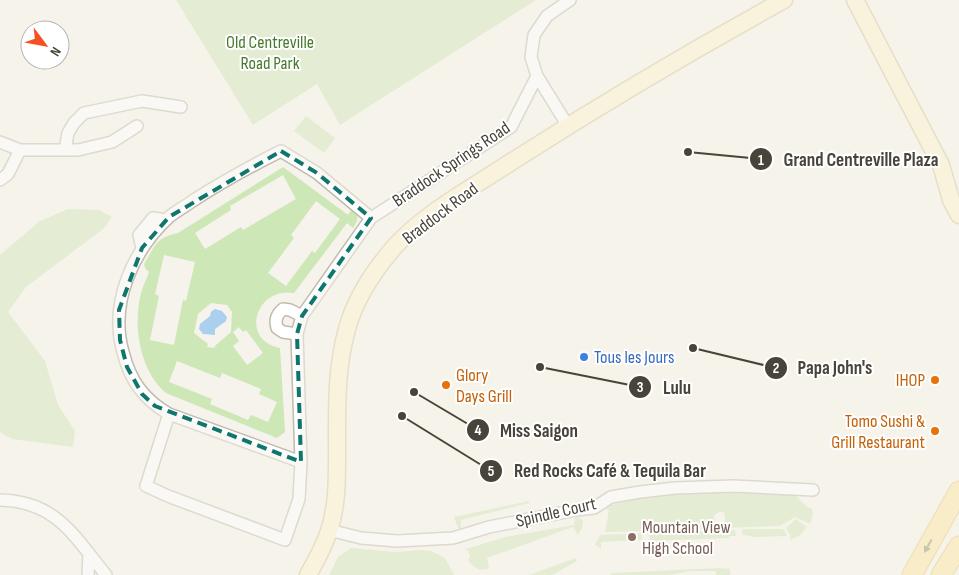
<svg xmlns="http://www.w3.org/2000/svg" width="959" height="575" font-family="'Sofia Sans Condensed',sans-serif">
  <rect width="100%" height="100%" fill="#f5f3eb"/>
  <path fill="#cee7b6" fill-rule="evenodd" d="M176 0H536L340 125 317 84 253 125Z
    M306 116 335 138 324 153 294 131Z
    M283 167 348 215 351 210 357 213C358 220 357 223 353 228L347 223 294 293C256 286 239 340 280 348L285 432 277 438 166 393C139 370 132 323 142 290 144 284 147 278 149 272L145 268 144 264C156 245 155 238 178 233ZM283 175 296 199 243 230 241 227 205 249 195 233 231 210 230 206ZM316 201 340 219 315 253 312 251 286 286 268 273 294 238 291 235ZM164 255 195 262 186 301 183 300 174 345 150 340 159 296 155 294ZM211 303 227 305 232 312 231 332 216 345 214 348 207 347 208 344 194 333 198 314ZM239 327 243 332 246 330 263 353 247 365 233 346 239 341 233 332ZM177 361 220 378 222 373 261 389 259 394 277 402 268 422 251 415 248 420 210 404 212 399 169 382Z
    M68 209 99 210 112 217 103 229 26 287 8 312 45 361 58 405 75 431 73 447 12 439 0 432V255L40 221Z
    M743 491 794 494 806 506 812 509 813 514 810 524 795 517 780 526 722 528V524L725 521V516L724 512C719 511 717 512 714 516L715 523 719 524 718 529 605 532 609 510 602 508 603 507C623 503 640 496 660 494 688 491 716 493 743 491Z
    M529 501V503L461 520V529L458 528 454 517Z
    M575 517 580 518 583 521 582 528 578 535 573 527 487 558 489 568C481 572 473 568 468 560L470 556 468 550H465L466 549 505 537 574 525Z
    M796 519 807 527 800 535 790 540V535L786 528Z
    M746 529H781L784 530 787 536 752 537 751 536 743 535 742 530Z
    M735 530 736 536H729V538L650 541 649 533Z
    M642 533V540L601 542V549L595 545 600 535Z
    M351 548 396 552 420 550 431 551 445 558 454 575H329L338 557Z
    M576 558 577 561 552 575H529Z
    M720 568 730 569V575H716V572L713 571H690L670 575H611L612 573Z"/>
  <path fill="#aacfef" d="M215 309 222 311 227 317 226 321 215 329V335L203 334 199 329 200 324 210 316 211 312Z"/>
  <g fill="none" stroke-linecap="round" stroke-linejoin="round">
    <defs>
      <path id="street" d="M537 76 531 57 534 35 547 16 570 0
        M0 142 20 150H78L112 142 137 126
        M65 150 68 133 74 123 84 113 142 101 181 107
        M0 180 8 174 20 150
        M142 248 139 235 153 218 166 220
        M297 334 283 332 277 328C275 320 276 315 283 309L290 310 302 316
        M169 414 146 486 168 496 285 540 299 499 301 462 297 334 302 316 371 218 511 127 537 76 568 126
        M301 462 169 414C143 399 130 380 123 352 109 303 133 250 169 217 176 211 186 206 194 200 222 182 251 166 281 151L317 173 371 218
        M0 500C56 501 74 536 106 575
        M329 530 361 538 397 541 453 538 489 527 576 510 594 508 611 497 640 492 675 488 733 486 813 490
        M88 575 89 554"/>
      <path id="secondary" d="M855 0 941 165 951 200 959 215
        M308 575C316 561 324 546 329 531 338 504 337 474 337 446 337 406 336 368 347 329 355 299 375 269 396 245 428 211 472 188 511 162 600 105 691 51 784 0"/>
      <path id="primary" d="M912 575 959 491
        M941 575 959 546"/>
    </defs>
    <use href="#street" stroke="#c0bbae" stroke-width="14"/>
    <use href="#secondary" stroke="#d3c89c" stroke-width="19"/>
    <use href="#primary" stroke="#e1c56e" stroke-width="21"/>
    <use href="#street" stroke="#fff" stroke-width="11"/>
    <use href="#secondary" stroke="#fdf4cd" stroke-width="16"/>
    <use href="#primary" stroke="#fbe69e" stroke-width="19"/>
  </g>
  <defs><path id="oneway-solid" d="M-6-.8H1V-3.2L6.5 0L1 3.2V.8H-6Z" transform="scale(1.25)"/></defs>
  <use fill="#998d66" href="#oneway-solid" transform="translate(928 546) rotate(119)"/>
  <path d="M0 0H959V575H0ZM281 151 317 173 371 218 302 316 297 334 301 462 155 406 142 394 127 367 120 340 119 310 142 248 169 217Z" fill="#f5f3eb" fill-opacity=".55" fill-rule="evenodd"/>
  <path fill="none" stroke="#0f766e" stroke-width="4" stroke-dasharray="10 6" stroke-linejoin="round" d="M281 151 317 173 371 218 302 316 297 334 301 462 155 406 142 394 127 367 120 340 119 310 142 248 169 217Z"/>
  <circle fill="#3f7fe0" stroke="#fff" stroke-width="2" cx="584" cy="357" r="5"/>
  <g fill="#e8710a" stroke="#fff" stroke-width="2">
    <circle cx="935" cy="380" r="5"/>
    <circle cx="446" cy="385" r="5"/>
    <circle cx="935" cy="431" r="5"/>
  </g>
  <circle fill="#8d6e63" stroke="#fff" stroke-width="2" cx="632" cy="537" r="5"/>
  <g text-anchor="middle" stroke-width="4" stroke-linejoin="round" paint-order="stroke">
    <g font-size="18" fill="#457a2d" stroke="#fff">
      <text x="270" y="48">Old Centreville<tspan x="270" dy="21">Road Park</tspan></text>
    </g>
    <g font-size="18" fill="#494439" stroke="#fff">
      <text transform="translate(451 164) rotate(-34)" y="6">Braddock Springs Road</text>
      <text transform="translate(440 213) rotate(-37)" y="6">Braddock Road</text>
      <text transform="translate(556 512) rotate(-13)" y="6">Spindle Court</text>
    </g>
    <g font-size="18" fill="#366cbe" stroke="#fff" text-anchor="start">
      <text x="594" y="363">Tous les Jours</text>
    </g>
    <g font-size="18" fill="#c56008" stroke="#fff" text-anchor="end">
      <text x="456" y="381" text-anchor="start">Glory<tspan x="456" dy="21">Days Grill</tspan></text>
      <text x="925" y="386">IHOP</text>
      <text x="925" y="427">Tomo Sushi &amp;<tspan x="925" dy="21">Grill Restaurant</tspan></text>
    </g>
    <g font-size="18" fill="#785e54" stroke="#fff" text-anchor="start">
      <text x="642" y="533">Mountain View<tspan x="642" dy="21">High School</tspan></text>
    </g>
  </g>
  <path fill="none" stroke="#494439" stroke-width="2" d="M688 152L761 159M693 348L776 368M540 367L640 387M414 392L478 430M402 416L491 471"/>
  <g fill="#494439" stroke="#fff" stroke-width="2">
    <circle cx="688" cy="152" r="5"/>
    <circle cx="693" cy="348" r="5"/>
    <circle cx="540" cy="367" r="5"/>
    <circle cx="414" cy="392" r="5"/>
    <circle cx="402" cy="416" r="5"/>
    <circle cx="761" cy="159" r="12"/>
    <circle cx="776" cy="368" r="12"/>
    <circle cx="640" cy="387" r="12"/>
    <circle cx="478" cy="430" r="12"/>
    <circle cx="491" cy="471" r="12"/>
  </g>
  <g font-size="15" text-anchor="middle" font-weight="bold" fill="#fff">
    <text x="761" y="165">1</text>
    <text x="776" y="373">2</text>
    <text x="640" y="392">3</text>
    <text x="478" y="435">4</text>
    <text x="491" y="476">5</text>
  </g>
  <g font-size="19" text-anchor="middle" font-weight="bold" fill="#494439" stroke="#fff" stroke-width="4" stroke-linejoin="round" paint-order="stroke">
    <text x="861" y="166">Grand Centreville Plaza</text>
    <text x="835" y="374">Papa John's</text>
    <text x="677" y="394">Lulu</text>
    <text x="539" y="437">Miss Saigon</text>
    <text x="610" y="477">Red Rocks Café &amp; Tequila Bar</text>
  </g>
  <g transform="translate(45 45) rotate(122)"><circle r="24" fill="#ffffff" stroke="#b6b4b0"/>
  <path d="M0-4L9 19L0 12L-9 19Z" fill="#f35024"/>
  <text y="-8" font-size="14" font-weight="bold" text-anchor="middle" fill="#494439">N</text>
  </g>
</svg>
